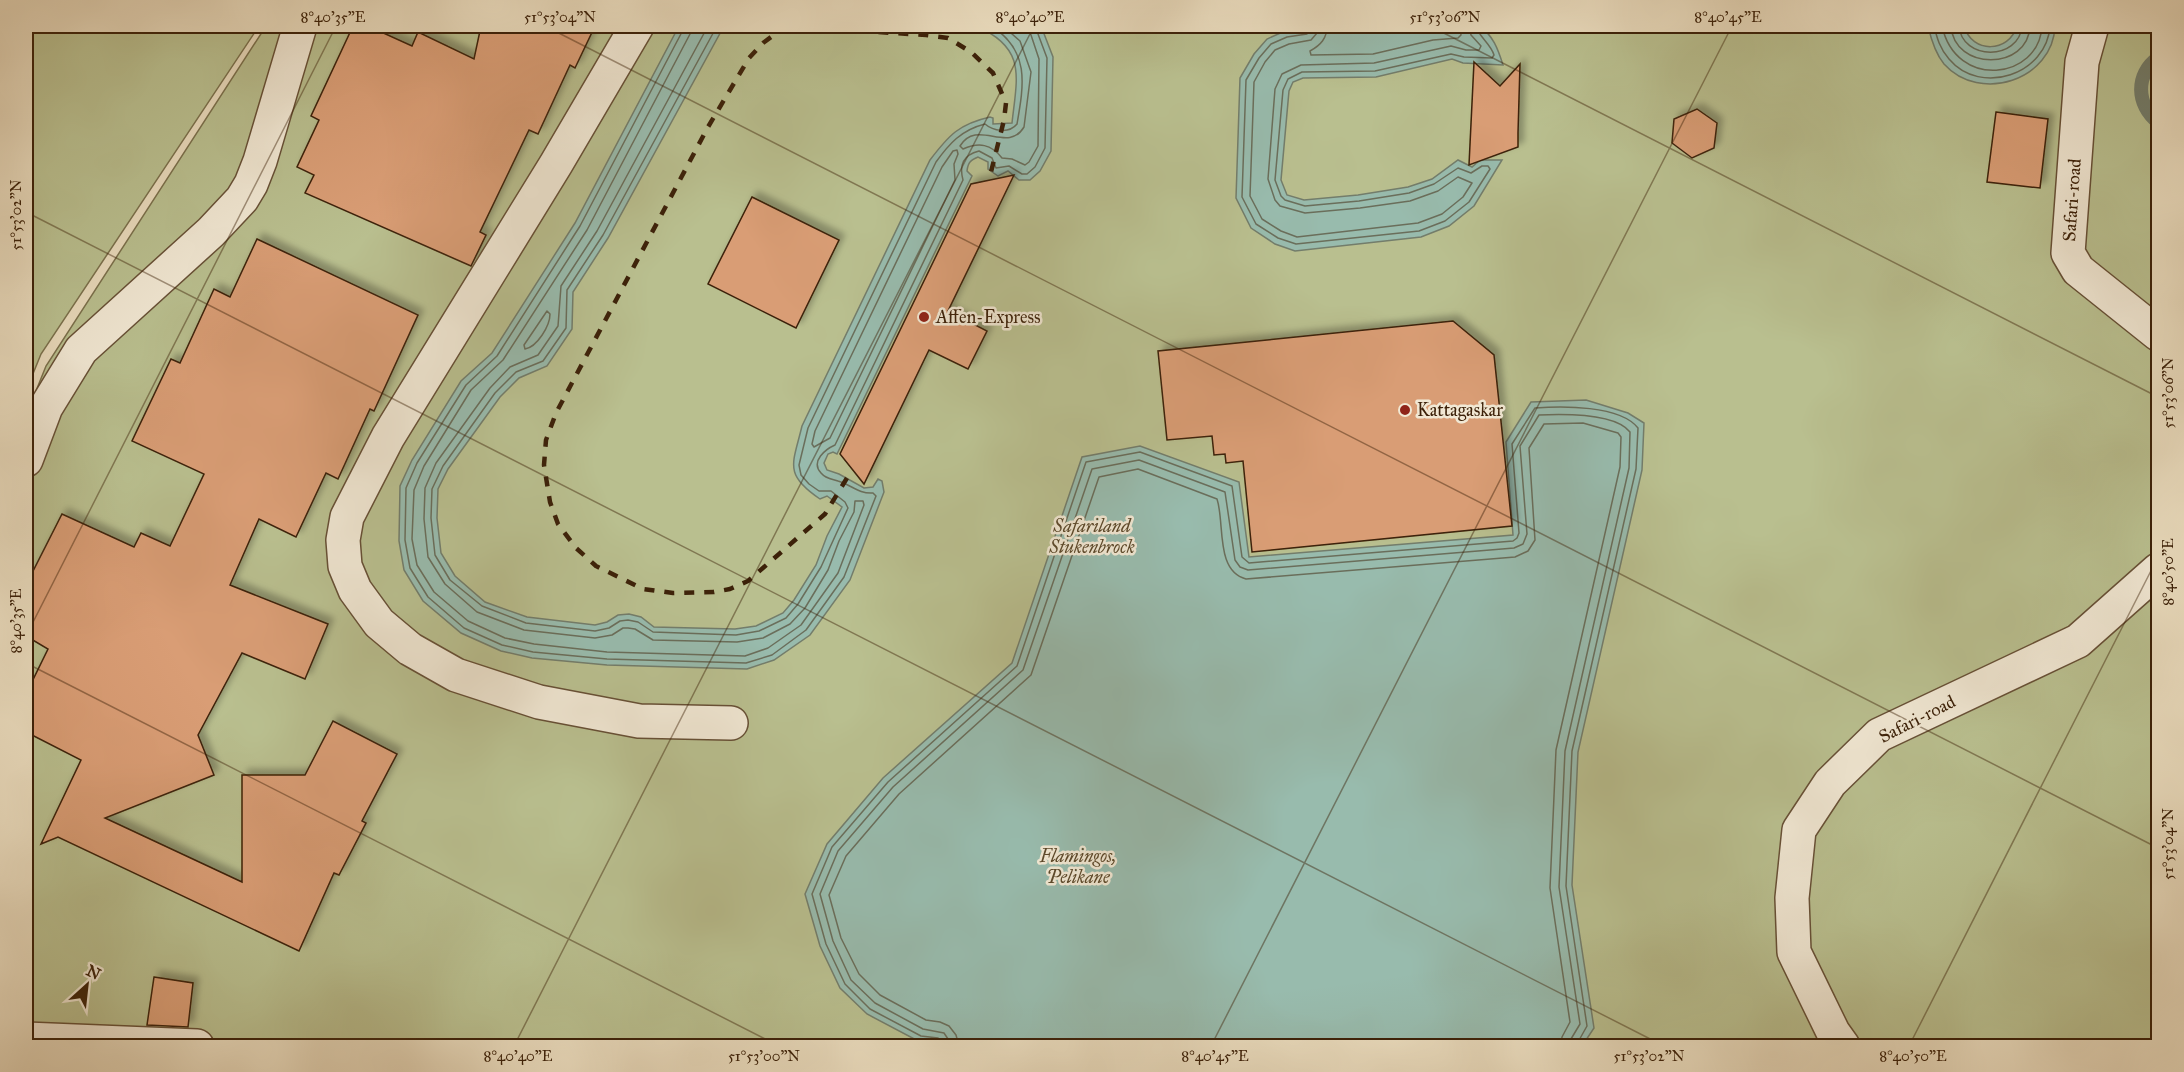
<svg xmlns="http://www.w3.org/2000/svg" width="2184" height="1072" font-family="'IM FELL Great Primer',serif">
  <defs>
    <filter id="shadow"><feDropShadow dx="5.5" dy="-5.5" stdDeviation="3" flood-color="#0004"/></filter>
  </defs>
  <rect width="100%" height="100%" fill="#e9dbbd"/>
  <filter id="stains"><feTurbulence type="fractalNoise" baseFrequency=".00333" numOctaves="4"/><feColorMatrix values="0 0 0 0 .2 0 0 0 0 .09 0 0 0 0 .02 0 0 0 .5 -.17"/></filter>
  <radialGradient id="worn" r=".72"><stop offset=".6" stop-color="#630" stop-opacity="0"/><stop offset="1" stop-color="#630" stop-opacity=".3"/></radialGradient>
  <path fill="#b9bf8f" stroke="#7a704c" stroke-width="1.5" d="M26 26H259L41 354 26 391Z
    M266 26H2158V1046H26V416L46 366Z"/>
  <path fill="#98bbad" stroke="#737d6b" stroke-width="1.5" d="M679 26H724L608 238 573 292 572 329 547 366 519 378 500 397 448 469 438 489 437 518 441 553 455 576 485 602 527 617 595 625 607 622 618 615 629 614 641 617 654 627 735 629 756 626 783 613 794 600 816 565 827 536 842 507 827 496 820 499C783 474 793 464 802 426L930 160C949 135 959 124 990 117L993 118V124L1012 123C1017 77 1027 48 976 26H1041L1053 57 1051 151 1040 171 1030 180H1019L1008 171 998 176 988 169V162L978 157C971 160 968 162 967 171L972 176 837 454 833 452 828 454 824 463 827 470 839 474 864 488 873 487 878 479 882 481 884 492 850 580 810 635 774 660 747 669 607 665 532 658 501 651 461 633 423 601 404 570 399 541 400 486 412 460 461 381 492 353 575 223Z
    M1325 26H1479C1493 35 1498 49 1503 65L1463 63 1452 59 1376 77 1303 78 1293 82 1289 91 1281 180 1287 195 1304 200 1358 195 1408 187 1432 179 1458 160 1472 167 1480 160H1502L1474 206 1449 226 1421 237 1295 251 1275 244 1251 228 1236 198 1240 78 1254 54 1267 39 1285 31Z
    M1928 26H1964C1972 54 2009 53 2017 26H2055C2053 80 1980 104 1944 64 1935 53 1931 39 1928 26Z
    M1586 400 1628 413 1644 423 1642 470 1578 752 1572 885 1594 1028 1582 1046H967L920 1042 867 1014 840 988 820 946 805 894 827 844 883 778 1012 663 1082 457 1140 446 1239 482 1249 557 1513 535 1506 442 1531 402Z"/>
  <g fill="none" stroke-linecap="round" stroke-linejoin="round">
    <path stroke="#6a6e5b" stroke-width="1.5" d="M684 26 683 30 580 226 497 356 466 385 417 463 406 488 405 540 410 568 428 597 464 628 502 645 533 652 607 659 746 663 772 655 806 630 844 577 876 496 873 493C858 494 852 485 838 481 832 479 826 479 821 473 810 461 826 449 835 445L963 180C959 165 963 155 979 151L992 158 996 168 1009 166 1022 174H1027L1035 167 1045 148 1047 58 1035 26
      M691 26 690 34 587 230 503 360 471 390 424 466 414 490 412 539 417 565 434 592 468 621 505 638 534 644 607 652 745 656 768 648 801 625 838 573 864 505 863 501H855L854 512 839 541 828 570 805 608 790 624 763 638 737 642 653 640 635 629 628 628H623L612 635 595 638 524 630 477 612 445 584 428 557 424 519 425 488 436 463 490 388 510 367 538 355 558 326 561 286 597 231 708 26
      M717 26 603 235 567 290 566 328 543 361 516 372 495 393 443 466 432 489 431 518 435 555 450 580 482 606 526 623 595 631 609 628 620 621 628 620 638 622 653 632 736 635 759 631 786 618 798 604 821 567 848 508 845 502 831 491H819L809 484 801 475 799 465 808 428 936 162C949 144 961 130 985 124 993 131 1009 134 1017 124 1024 84 1030 50 991 26
      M1003 26 1020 41 1031 72 1024 127C1008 154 977 118 960 146L963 149C979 142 991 144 1002 158L1012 159 1025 165 1029 162 1038 146 1039 59 1028 26
      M1311 26 1307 34 1287 37 1271 44 1259 58 1246 80 1242 197 1256 224 1278 238 1296 244 1419 231 1445 221 1469 202 1490 169 1488 166H1482L1471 173 1458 168 1434 184 1409 193 1359 201 1305 206 1285 200 1281 196 1275 180 1283 90 1288 79 1302 72 1375 71 1451 54 1464 57 1492 58 1494 55C1491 44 1478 36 1476 26
      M1318 26 1317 33 1311 40 1289 44 1275 50 1265 62 1254 82 1250 196 1262 219 1281 231 1297 237 1418 223 1442 214 1463 197 1472 183 1458 177 1438 191 1410 201 1360 208 1305 213 1280 206 1275 200 1268 179 1275 89 1282 74 1301 65 1374 63 1451 46 1466 50H1479L1481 46 1471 35 1469 26
      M1327 26C1327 38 1321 45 1310 51L1311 55 1373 54 1433 40 1458 38 1461 35 1460 26
      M1934 26C1937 38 1940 49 1949 59 1981 97 2047 74 2050 26
      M1942 26C1956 90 2039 80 2042 26
      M1951 26C1954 71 2028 71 2030 26
      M1959 26C1962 61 2019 61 2022 26
      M957 150 958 154 954 164 955 180 830 438 814 447 812 444 815 431 942 167 953 151Z
      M547 311 550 314C550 326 537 347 525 349L524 345Z
      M942 1046 941 1042 938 1038 921 1036 870 1009 845 984 826 944 812 894 832 847 888 782 1017 666 1086 462 1140 452 1232 486 1242 557 1249 563 1513 541 1517 538 1519 533 1512 444 1535 408C1562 406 1620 405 1638 428L1636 469 1572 751 1566 886 1587 1026 1578 1042 1577 1046
      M950 1046 948 1039 944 1033 923 1029 875 1003 851 980 833 941 820 894 838 851 893 787 1023 670 1092 469 1139 460 1225 492 1235 560 1240 567 1248 570 1514 548 1523 544 1527 534 1520 446 1539 415C1562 414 1615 413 1630 432L1629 468 1565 751 1559 887 1580 1024 1571 1039 1570 1046
      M959 1046 956 1035 949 1026 940 1022 926 1020 880 995 859 974 841 938 829 895 846 856 899 794 1031 675 1099 477 1138 469 1217 499C1225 523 1215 571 1246 579L1515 557 1528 551 1535 540 1529 448 1544 424 1583 423 1618 433 1621 437 1620 467 1556 750 1550 888 1570 1022 1562 1037 1561 1046"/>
    <path stroke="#737d6b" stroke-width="14" d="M2158 58C2135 74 2136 105 2158 122"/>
  </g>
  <path fill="#d99d75" stroke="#3c2109" stroke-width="1.5" filter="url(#shadow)" d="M353 26H368L412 46 418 32 474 59 481 26H595L575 68 570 65 538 134 529 130 480 232 486 235 471 266 305 193 314 175 297 167 319 120 311 116Z
    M1474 62 1500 86 1520 64 1518 133V147L1469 165Z
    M1697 109 1717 123 1714 148 1692 158 1672 143 1674 119Z
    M1996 112 2048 119 2040 188 1987 182Z
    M1014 175 948 311 987 331 968 369 929 350 864 484 840 454 971 184Z
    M752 197 839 240 796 328 708 284Z
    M257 239 418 315 374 411 370 409 338 479 326 473 296 537 259 519 230 585 328 624 305 679 242 653 198 735 214 775 105 818 242 882V775H305L333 721 397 754 362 821 366 823 339 875 334 873 299 951 58 837 41 844 81 760 26 732V694L48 649 26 636V585L62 514 134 547 141 533 170 546 204 474 132 441 171 359 180 363 214 289 230 297Z
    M1453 321 1494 355 1512 526 1252 552 1243 461 1226 463 1225 454 1214 455 1212 436 1167 440 1158 351Z
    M154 977 193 983 188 1027 147 1025Z"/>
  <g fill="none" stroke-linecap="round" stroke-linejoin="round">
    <defs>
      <path id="minor" d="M637 26 556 164 388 437 347 517 343 540 345 566 355 590 379 623 410 649 456 675 539 702 639 721 731 723
        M2092 26 2082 62 2068 253 2078 270 2158 334
        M26 460 46 407 81 350 211 232 242 199 251 184 260 161 300 26
        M26 1039 197 1046
        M1843 1046 1833 1032 1794 952 1792 898 1799 830 1830 783 1879 735 2078 641 2158 570"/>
    </defs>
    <use href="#minor" stroke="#675036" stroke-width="36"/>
    <use href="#minor" stroke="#f1e8d4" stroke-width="33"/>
    <path stroke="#3c2109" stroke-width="4.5" stroke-dasharray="10 10" stroke-linecap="butt" d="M847 478 825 514 748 581 730 589 714 592 673 593 643 589 596 566 576 548 558 524 550 502 544 465 546 440 556 413 708 127 749 58 763 43 778 32 797 27 926 35 948 38 971 52 993 73 1006 103 1004 120 991 172"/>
  </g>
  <path fill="none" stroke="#3c2109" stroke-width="1.5" stroke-opacity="0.45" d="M545 26 2158 848M1430 26 2158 397M26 212 1664 1046M26 636 336 26M26 663 779 1046M514 1046 1034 26M1211 1046 1732 26M1909 1046 2158 557"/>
  <g fill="#8f2418" stroke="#f1e8d4" stroke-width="2">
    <circle cx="924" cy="317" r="6"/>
    <circle cx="1405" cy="410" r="6"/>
  </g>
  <g text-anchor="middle" stroke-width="5" stroke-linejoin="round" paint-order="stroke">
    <g font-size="18" fill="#3c2109" stroke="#f1e8d4">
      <text transform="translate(2072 200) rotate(-86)" y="6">Safari-road</text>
      <text transform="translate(1917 719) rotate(-27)" y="6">Safari-road</text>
    </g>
    <g font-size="18" fill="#3c2109" stroke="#f1e8d4" text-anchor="start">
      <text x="936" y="323">Affen-Express</text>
      <text x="1417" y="416">Kattagaskar</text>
    </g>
    <g font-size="18" font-style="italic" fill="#5b482a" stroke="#f1e8d4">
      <text x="1092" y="532">Safariland<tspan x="1092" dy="21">Stukenbrock</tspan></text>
      <text x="1078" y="862">Flamingos,<tspan x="1078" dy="21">Pelikane</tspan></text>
    </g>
  </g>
  <rect width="2184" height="1072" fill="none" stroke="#e9dbbd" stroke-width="66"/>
  <g transform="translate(87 985) rotate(27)" stroke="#f1e8d4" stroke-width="4.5" paint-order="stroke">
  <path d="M0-4.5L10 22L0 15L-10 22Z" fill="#3c2109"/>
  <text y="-9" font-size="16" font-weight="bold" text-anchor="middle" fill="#3c2109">N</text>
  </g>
  <rect x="33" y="33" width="2118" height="1006" fill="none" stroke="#3c2109" stroke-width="2"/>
  <g font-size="15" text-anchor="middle" fill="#3c2109">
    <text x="333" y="22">8°40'35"E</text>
    <text x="560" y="22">51°53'04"N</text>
    <text x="1030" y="22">8°40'40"E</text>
    <text x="1445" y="22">51°53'06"N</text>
    <text x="1728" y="22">8°40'45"E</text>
    <text transform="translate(16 215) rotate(-90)" y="5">51°53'02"N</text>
    <text transform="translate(2168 393) rotate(-90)" y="5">51°53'06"N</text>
    <text transform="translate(2168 572) rotate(-90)" y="5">8°40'50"E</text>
    <text transform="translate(16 621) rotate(-90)" y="5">8°40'35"E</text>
    <text transform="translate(2168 844) rotate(-90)" y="5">51°53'04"N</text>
    <text x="518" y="1061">8°40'40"E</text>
    <text x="764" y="1061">51°53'00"N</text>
    <text x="1215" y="1061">8°40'45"E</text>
    <text x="1649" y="1061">51°53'02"N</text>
    <text x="1913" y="1061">8°40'50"E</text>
  </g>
  <rect width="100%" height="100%" filter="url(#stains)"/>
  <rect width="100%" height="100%" fill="url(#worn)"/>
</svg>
